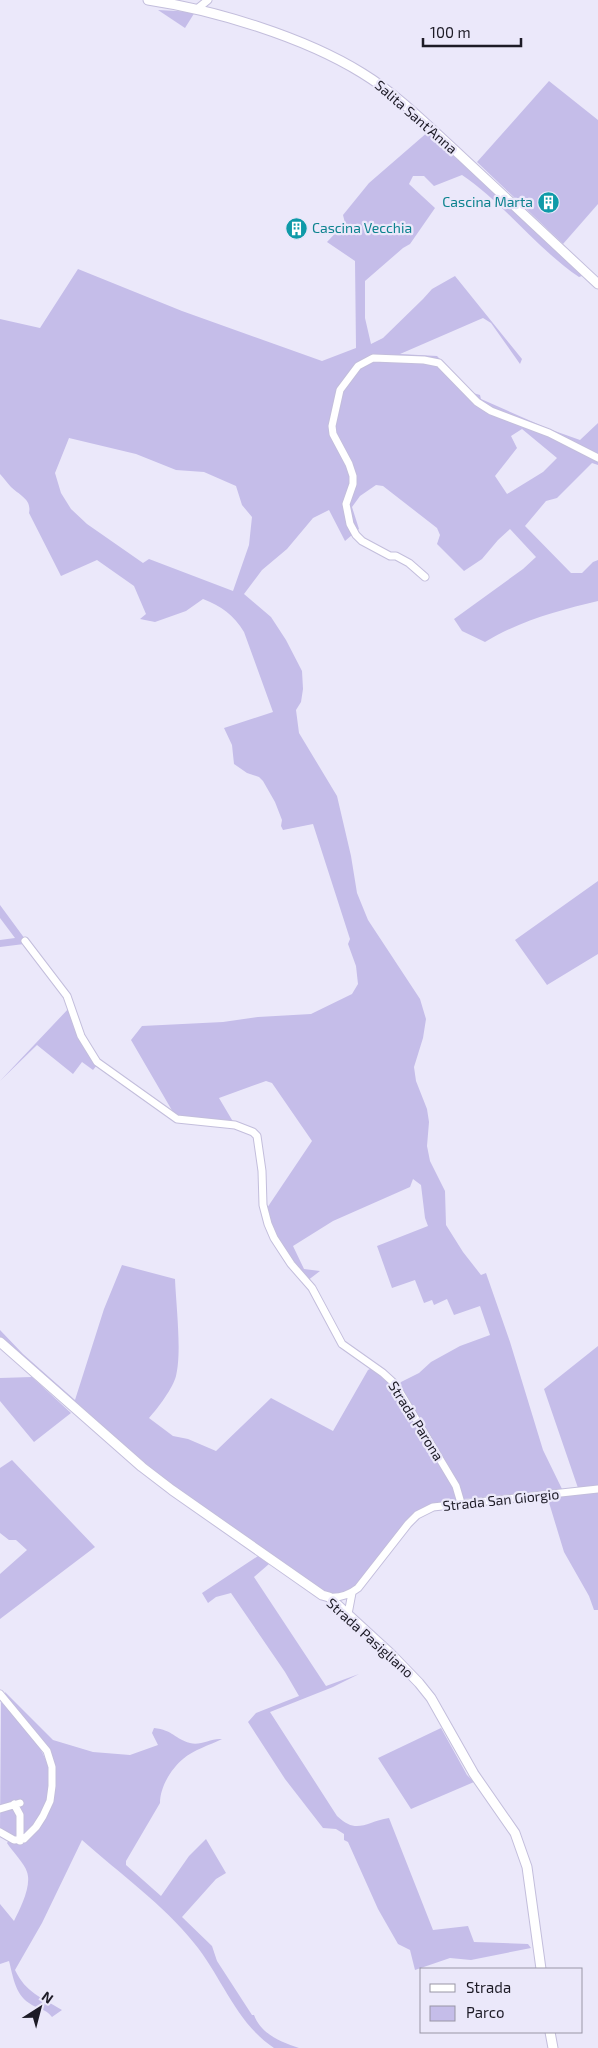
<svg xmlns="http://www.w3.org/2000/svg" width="598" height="2048" font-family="'Exo 2',sans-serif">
  <rect width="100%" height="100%" fill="#ebe8fa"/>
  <path fill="#c5bde9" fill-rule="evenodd" d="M158 10 195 12 185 28Z
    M549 81 598 120V204L563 244 477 162Z
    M429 131 585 275 579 277C536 248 505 204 462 175L434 186 424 176H413L409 184 435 208 410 244 403 248 365 281V318L371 344 383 338 423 299 432 289 455 276 522 359 520 364 491 323 483 318 400 354 437 356 473 393 480 395 481 399 549 429 580 440 598 423V465L592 463 557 498 546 501 525 526 571 573H582L593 562 598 560V601C560 610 519 621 485 642L462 631 454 619 523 569 536 557 510 529 498 540 482 559 464 571 437 544 440 535 437 528 383 486 376 485 360 496 352 507 359 529 345 541 329 510 313 518 287 549 262 570 244 594 271 617 286 640 302 671 303 689 301 702 296 710 299 733 337 796 351 856 357 893 368 920 420 999 426 1019 423 1038 414 1067 416 1081 427 1109 429 1122 427 1146 430 1161 445 1191 446 1225 463 1252 481 1275 486 1273 510 1342 543 1450 562 1489 454 1500 428 1505 415 1514 354 1588 341 1594 326 1595 174 1487 74 1404 0 1338V1330L23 1354 75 1400 104 1309 122 1265 175 1279C176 1305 182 1352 176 1376 173 1388 158 1408 149 1418L173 1436 188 1439 216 1451 271 1398 333 1431 368 1370 372 1368 396 1389 401 1382 419 1373 431 1362 460 1346 490 1335 480 1306 454 1315 447 1299 434 1305 432 1300 424 1303 415 1280 392 1288 377 1246 428 1226 425 1218 421 1185 413 1179 410 1187 333 1221 293 1246 304 1269 320 1271 307 1281 283 1253 265 1211 312 1141 272 1083 266 1081 219 1098 235 1125 177 1119 131 1040 142 1026 223 1022 258 1017 311 1014 352 994 358 984 356 966 348 944 350 939 313 824 283 830 281 826 282 820 275 802 263 781 259 777 247 773 234 764 232 745 224 728 273 712 244 632C234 615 221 606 203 599L186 611 155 622 140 619 146 614 134 586 97 560 61 576 29 513C32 499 19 495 11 487 7 483 4 478 0 474V319L40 328 78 269 182 311 322 361 356 348 355 261 327 242 345 223 343 215 369 183ZM522 429 557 458 543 472 507 494 495 476 517 448 511 436ZM69 438 136 454 176 470 204 472 236 486 242 505 252 517 249 545 233 591 149 559 143 563 87 524 71 509 61 493 55 473Z
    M598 881V954L547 985 515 940Z
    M0 905 25 939 24 944 0 947V940L15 938 0 918Z
    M70 1007 97 1065 93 1070 82 1062 73 1074 37 1045 0 1081Z
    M598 1346V1486L578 1488 544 1389Z
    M32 1377 71 1413 34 1442 0 1401V1378Z
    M12 1460 95 1547 0 1619V1574L27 1550 16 1540H9L0 1533V1468Z
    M598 1491V1610H594L589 1596 564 1552 547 1496Z
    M258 1556 269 1564 254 1577 326 1686 359 1674 333 1687 270 1712 337 1816C357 1835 365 1822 389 1818L433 1930 468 1926 474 1942 528 1944 531 1948 471 1960 450 1958 415 1970 410 1950 398 1944 378 1909 348 1842 344 1840V1834L336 1829 323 1828 285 1779 248 1722 256 1713 299 1696 285 1672 231 1593 216 1597 208 1603 202 1593Z
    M5 1692 53 1740 93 1752 130 1755 158 1745 152 1733 154 1728C173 1730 175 1739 190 1743 201 1746 210 1738 222 1739 210 1745 193 1750 183 1759 171 1769 160 1787 160 1803L126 1861V1865L161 1896 189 1856 206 1839 226 1873 216 1879 182 1917 212 1946 217 1961 252 2015H254C261 2034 281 2042 299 2048H274C236 2023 222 1977 194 1943 163 1904 120 1874 82 1840L42 1923 15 1970C26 1993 41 1997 62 2010L52 2017C45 2008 37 2009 29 2003 15 1994 13 1976 9 1961L0 1964V1904L14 1921C20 1909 32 1886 27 1872 25 1864 12 1851 7 1843L9 1840 13 1843H23L45 1817 54 1766 6 1700Z
    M1 1702C29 1731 66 1766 43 1809 34 1826 33 1831 15 1838L0 1830Z
    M441 1728 467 1775 474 1782 411 1809 378 1758Z"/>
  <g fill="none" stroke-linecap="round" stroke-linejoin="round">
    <defs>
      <path id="minor" d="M197 9 208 0
        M425 577 409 563 396 556H390L362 541 356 535 350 524 346 504 353 484V476L349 464 333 434 332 426 340 390 358 366 373 358 424 360 439 363 477 402 491 411 549 433 598 458
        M25 941 67 996 81 1036 97 1062 177 1119 235 1125 253 1132 257 1136 262 1171 263 1205 268 1224 274 1238 291 1264 312 1288 342 1344 383 1373 395 1384 456 1486 461 1503
        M329 1597C340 1598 349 1595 358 1588L408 1524 417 1515 433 1507 598 1489
        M348 1614 352 1593
        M0 1694 47 1751 52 1767V1786L50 1801 43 1816 36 1827 24 1839 14 1840 0 1832
        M14 1804 20 1815V1841
        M0 1809 20 1803"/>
      <path id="tertiary" d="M148 0C215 10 304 37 362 73 398 95 429 127 460 155 506 198 552 241 598 284
        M0 1342 142 1467 172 1490 322 1595 329 1597 390 1653 419 1683 431 1698 474 1774 515 1833 527 1867 541 1969
        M550 2032 553 2048"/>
    </defs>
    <use href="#minor" stroke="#c3bedc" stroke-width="9"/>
    <use href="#tertiary" stroke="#c3bedc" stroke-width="11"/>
    <use href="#minor" stroke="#fff" stroke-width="7"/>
    <use href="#tertiary" stroke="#fff" stroke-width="9"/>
  </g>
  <defs>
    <symbol id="building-disc" viewBox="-11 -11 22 22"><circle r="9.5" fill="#0f9aa8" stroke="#ebe8fa"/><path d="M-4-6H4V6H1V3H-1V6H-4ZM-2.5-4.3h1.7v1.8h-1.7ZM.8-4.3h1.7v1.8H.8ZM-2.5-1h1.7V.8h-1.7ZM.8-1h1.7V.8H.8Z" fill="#fff"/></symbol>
  </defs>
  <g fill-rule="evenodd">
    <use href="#building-disc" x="536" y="190" width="25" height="25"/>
    <use href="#building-disc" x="284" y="216" width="25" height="25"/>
  </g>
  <g text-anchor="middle" stroke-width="4.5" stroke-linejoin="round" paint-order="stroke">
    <g font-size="14" fill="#1d1b26" stroke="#ebe8fa">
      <text transform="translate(416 117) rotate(41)" y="5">Salita Sant'Anna</text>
      <text transform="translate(416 1421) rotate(58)" y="5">Strada Parona</text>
      <text transform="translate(501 1500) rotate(-6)" y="5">Strada San Giorgio</text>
      <text transform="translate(370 1638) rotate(42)" y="5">Strada Pasigliano</text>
    </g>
    <g font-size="14" fill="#0d838f" stroke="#ebe8fa" text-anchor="end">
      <text x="533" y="207">Cascina Marta</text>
      <text x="312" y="233" text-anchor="start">Cascina Vecchia</text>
    </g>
  </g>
  <rect x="420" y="1968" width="162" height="65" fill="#ebe8fa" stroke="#9996a5"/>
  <rect x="430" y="1984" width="25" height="8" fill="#ffffff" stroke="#9996a5"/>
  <text x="466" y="1993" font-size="15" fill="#1d1b26">Strada</text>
  <rect x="430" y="2006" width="25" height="15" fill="#c5bde9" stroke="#9996a5"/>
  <text x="466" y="2018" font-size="15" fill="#1d1b26">Parco</text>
  <g transform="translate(40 2008) rotate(36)" stroke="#ebe8fa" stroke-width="4" paint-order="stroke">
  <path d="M0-4L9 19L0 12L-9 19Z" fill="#1d1b26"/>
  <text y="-8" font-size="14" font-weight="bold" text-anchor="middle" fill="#1d1b26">N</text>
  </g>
  <path d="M423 38v8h98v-8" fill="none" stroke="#1d1b26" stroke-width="2.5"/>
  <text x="430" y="38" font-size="15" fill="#1d1b26" stroke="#ebe8fa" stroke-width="4" paint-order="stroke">100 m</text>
</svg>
